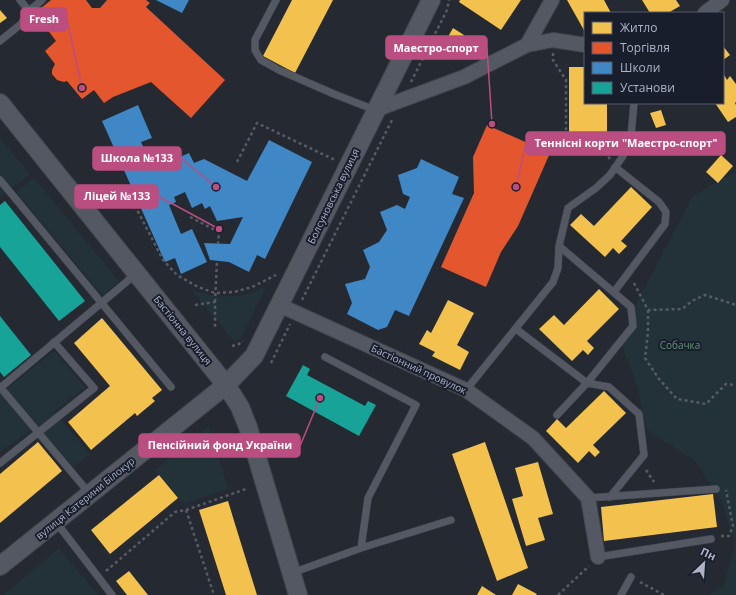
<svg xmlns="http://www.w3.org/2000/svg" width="736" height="595" font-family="'Open Sans',sans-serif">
  <rect width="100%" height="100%" fill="#252932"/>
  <path fill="#223238" d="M0 138 30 174 0 197Z
    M736 171V595H708L723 587 735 544 721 500 694 460 647 430 636 382 622 347 634 308 693 196Z
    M34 178 119 281 103 296 16 192Z
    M266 287 243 335 234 341 191 290 219 297 245 295Z
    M54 351 85 387 54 412 90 454 74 467 37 426 0 452V394Z
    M209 426 228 489 184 504 155 470Z
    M59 548 98 595H3Z"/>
  <path fill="#f2c14e" d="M292 0H333L295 73 263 56Z
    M460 0H521L501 30 459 2Z
    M567 0H604L611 13H585V32Z
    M642 0H676L680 6 668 13H650Z
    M0 10 7 18 0 23Z
    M453 28 464 35 455 50 444 44Z
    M723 46 730 55 723 60Z
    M569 67H585V103H607V146H569Z
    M723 73 727 80 730 76 736 84V102L735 103 736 105V117L728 122 715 103H723Z
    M661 110 666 125 656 128 650 113Z
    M721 155 733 166 718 183 706 172Z
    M631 187 652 207 621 241 627 246 619 254 613 248 605 257 570 225 581 214 594 226Z
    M599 289 619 309 587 341 594 348 588 355 583 350 572 361 539 329 554 315 564 325Z
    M448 300 474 313 457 345 469 352 460 370 432 356 435 352 419 344 427 330 431 333Z
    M102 318 162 390 152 398 155 401 137 416 135 413 91 450 68 422 110 386 74 343Z
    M604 391 626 413 593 445 600 452 595 457 589 451 578 463 546 431 557 419 566 428Z
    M38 442 62 471 0 523V474Z
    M485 442 528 568 497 581 452 454Z
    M538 462 553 514 538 518 545 540 526 546 512 499 523 496 515 468Z
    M159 475 178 498 110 554 91 530Z
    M713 494 717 527 604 541 601 507Z
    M228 501 235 524 257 595H226L199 510Z
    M129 571 148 595H127L116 581Z
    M518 584 537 594 536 595H512Z
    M482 586 496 595H477Z"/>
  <path fill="#e4572e" d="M51 0H86L92 8H100L107 0H146L150 3 146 7 225 80 191 118 151 82 113 97 104 103 94 90 82 99 67 81 64 82 57 80 52 74V70L55 64 45 51 56 41 35 13Z
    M487 125 550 153 518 226 501 252 486 287 441 267 474 193 473 157Z"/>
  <path fill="#3f88c5" d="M156 0H189L182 13Z
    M138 105 152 138 141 142 153 169 189 153 194 163 204 159 247 181 269 140 312 162 265 259 257 255 249 272 229 262 210 260 204 243 230 244 243 217 217 221 210 206 205 209 202 203 192 208 185 192 174 197 176 202 169 205 181 234 192 229 207 262 181 274 175 258 165 262 102 121Z
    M421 159 459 177 452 194 464 198 409 316 395 310 387 327 378 330 347 314 352 303 345 284 365 279 370 267 363 250 379 242 387 230 380 212 397 205 405 209 410 197 403 194 398 175 417 168Z"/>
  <path fill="#17a398" d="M5 201 85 301 59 321 0 247V205Z
    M0 316 31 355 4 377 0 372Z
    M303 365 310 369 307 375 365 406 368 401 376 405 359 436 286 396Z"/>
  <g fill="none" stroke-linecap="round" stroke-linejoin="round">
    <defs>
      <path id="service" d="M20 0 29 11
        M276 0 255 40V50L261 60 279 70 334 94 375 110
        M0 41 21 24 29 11 42 0
        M0 180 171 387
        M614 292 665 224 666 212 659 202 615 167
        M516 329 587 383 609 387 639 414 644 455 610 497
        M325 357 416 405 368 498 361 548
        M0 387 90 494
        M0 388 137 273
        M466 390 553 282 558 268 559 246 568 208 596 188 610 175 623 156 631 136 634 103
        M557 415 587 383 633 326 631 307 559 246
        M0 463 94 388 54 342
        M588 498 716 489
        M56 522 112 595
        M598 557 711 539
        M292 573 361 548 451 520
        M621 595 631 577"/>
      <path id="minor" d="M705 13 722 0
        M527 45 552 0
        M375 110 464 77 527 45 553 40 585 45
        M279 305 466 390 533 438 588 498 598 557"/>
      <path id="tertiary" d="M0 103 226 385 240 407 248 427 298 595
        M0 566 226 385 254 356 431 0"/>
    </defs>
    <use href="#service" stroke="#40444b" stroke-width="8"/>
    <use href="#minor" stroke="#40444b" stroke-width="16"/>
    <use href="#tertiary" stroke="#40444b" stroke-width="20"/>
    <path stroke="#575b64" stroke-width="2.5" stroke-dasharray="3 3" stroke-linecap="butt" d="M553 53V60L566 80V147L602 149 610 159
      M411 82 447 10 449 0
      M237 162 257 123 335 160
      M110 202 120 199 131 198 163 260 177 275 198 287 215 293 234 292 252 287 276 275
      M190 217 219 232 218 244
      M634 283 648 310 682 309 692 301 705 295 736 305
      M302 300 393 118
      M215 302 217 261
      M195 305 215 302V328
      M648 310V332L645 358 659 379 677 399 706 404 726 384 736 385
      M232 346 239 344 243 341
      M271 363 290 324
      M646 470 654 482
      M186 510 246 489
      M721 536H729L733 526 726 490
      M106 571 175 512 186 510 214 595
      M640 582 664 595
      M558 595 589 566"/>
    <use href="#service" stroke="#545862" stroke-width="7"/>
    <use href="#minor" stroke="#545862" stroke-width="14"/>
    <use href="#tertiary" stroke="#545862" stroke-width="18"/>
  </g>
  <g text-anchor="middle" stroke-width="4" stroke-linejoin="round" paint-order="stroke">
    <g font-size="10" fill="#adb3c6" stroke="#191e2d">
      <text transform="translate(333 196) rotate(-64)" y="4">Болсуновська вулиця</text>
      <text transform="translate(183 330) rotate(51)" y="4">Бастіонна вулиця</text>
      <text transform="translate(419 369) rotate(25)" y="4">Бастіонний провулок</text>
      <text transform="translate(85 498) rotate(-39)" y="4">вулиця Катерини Білокур</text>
    </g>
    <g font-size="10" fill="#649776" stroke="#191e2d">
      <text x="680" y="349">Собачка</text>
    </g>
  </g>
  <path fill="none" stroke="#bb4e80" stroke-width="1.5" d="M82 88L67 19M492 124L487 48M516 187L526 143M216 187L181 158M219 229L158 196M320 398L300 446"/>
  <g fill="#bb4e80" stroke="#191e2d" stroke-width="1.5">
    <circle cx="82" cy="88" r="4"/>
    <circle cx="492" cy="124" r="4"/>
    <circle cx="516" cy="187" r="4"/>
    <circle cx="216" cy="187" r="4"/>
    <circle cx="219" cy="229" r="4"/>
    <circle cx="320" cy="398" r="4"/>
  </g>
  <g fill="#bb4e80" stroke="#bb4e80" stroke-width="1.5">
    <rect x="21" y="8" width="46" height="23" rx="4"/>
    <rect x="386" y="36" width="101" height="23" rx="4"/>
    <rect x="526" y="132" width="199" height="23" rx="4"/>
    <rect x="93" y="147" width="88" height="23" rx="4"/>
    <rect x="75" y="185" width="83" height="23" rx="4"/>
    <rect x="139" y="434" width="161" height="23" rx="4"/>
  </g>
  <g font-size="11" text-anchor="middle" font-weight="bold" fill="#fff">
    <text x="44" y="23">Fresh</text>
    <text x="436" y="52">Маестро-спорт</text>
    <text x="626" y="147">Теннісні корти "Маестро-спорт"</text>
    <text x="137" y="162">Школа №133</text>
    <text x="117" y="200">Ліцей №133</text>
    <text x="220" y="449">Пенсійний фонд України</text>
  </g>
  <rect x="584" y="12" width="140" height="92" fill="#191e2d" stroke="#545a6a"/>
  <rect x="592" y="22" width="20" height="12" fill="#f2c14e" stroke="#545a6a"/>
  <text x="620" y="32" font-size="12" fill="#adb3c6">Житло</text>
  <rect x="592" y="42" width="20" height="12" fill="#e4572e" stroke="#545a6a"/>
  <text x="620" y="52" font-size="12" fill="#adb3c6">Торгівля</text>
  <rect x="592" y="62" width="20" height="12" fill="#3f88c5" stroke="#545a6a"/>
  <text x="620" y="72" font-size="12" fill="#adb3c6">Школи</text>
  <rect x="592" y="82" width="20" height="12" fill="#17a398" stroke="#545a6a"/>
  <text x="620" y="92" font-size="12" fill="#adb3c6">Установи</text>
  <g transform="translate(704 563) rotate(25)" stroke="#191e2d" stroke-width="3" paint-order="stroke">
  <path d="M0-3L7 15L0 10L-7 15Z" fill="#adb3c6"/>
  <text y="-6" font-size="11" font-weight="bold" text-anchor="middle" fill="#adb3c6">Пн</text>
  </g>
</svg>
